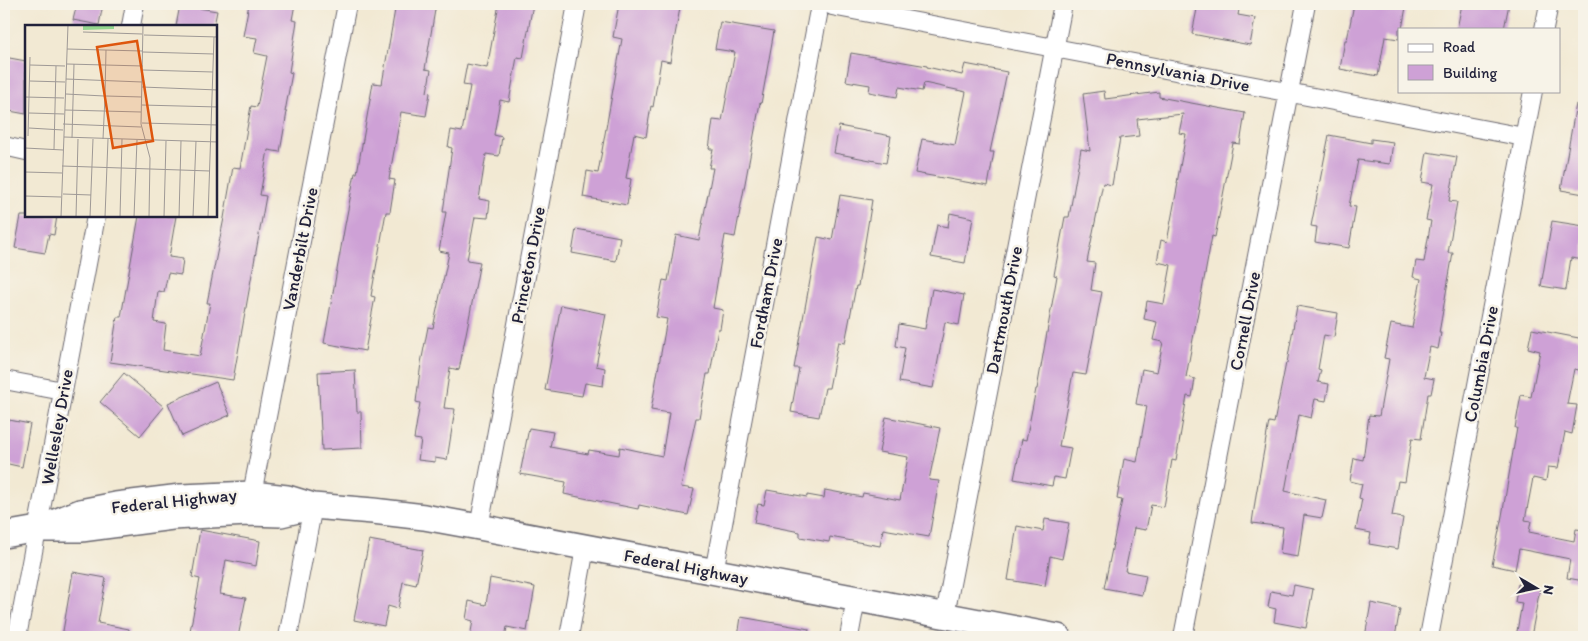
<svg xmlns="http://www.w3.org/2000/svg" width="1588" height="641" font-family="Itim,sans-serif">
  <rect width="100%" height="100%" fill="#f7f3e8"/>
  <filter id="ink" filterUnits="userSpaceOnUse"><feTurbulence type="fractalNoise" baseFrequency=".02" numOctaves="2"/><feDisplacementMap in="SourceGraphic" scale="10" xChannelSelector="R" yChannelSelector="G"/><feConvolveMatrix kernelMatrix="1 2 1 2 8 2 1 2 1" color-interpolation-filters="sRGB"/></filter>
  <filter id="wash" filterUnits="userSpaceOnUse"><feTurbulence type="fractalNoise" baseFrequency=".0096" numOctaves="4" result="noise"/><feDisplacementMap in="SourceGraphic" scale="20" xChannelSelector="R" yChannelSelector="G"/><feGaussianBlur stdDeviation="1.12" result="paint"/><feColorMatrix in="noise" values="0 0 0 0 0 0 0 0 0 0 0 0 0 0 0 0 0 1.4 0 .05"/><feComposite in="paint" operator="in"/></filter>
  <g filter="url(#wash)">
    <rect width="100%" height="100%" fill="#f2e9d3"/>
    <g id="blocks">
      <path fill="#cea1d6" d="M77 4H103L99 25 73 20Z
        M249 4H295L292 20 297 21 289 72 292 73 285 112H287L280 152 268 150 260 195 266 196 233 380 110 362 117 317H121L139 216H176L169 257 183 259 181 275 168 273 164 292 158 291 154 322 166 324 163 350 200 356 210 303H207L224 218 233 167 240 168 251 106 257 107 267 56 254 53 257 38 243 36Z
        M396 4H436L425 69 431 70 427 92 430 93 426 116 401 112 389 179 395 180 390 212H386L371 296 375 297 365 351 324 343 345 225 355 173H357L373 83 382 84Z
        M499 4H533L523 58 517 57 509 102 500 100 494 135 502 137 499 156 486 154 479 199 490 201 488 218 475 217 467 260 480 262 459 370 450 368 444 408 455 409 447 460 435 458V462L418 460 421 440 414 439 420 403 416 402 421 363 428 327 433 328 449 253 439 251 446 212H443L452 148 448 147 451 130 462 132 470 86 463 85 467 64 487 68Z
        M619 4H659L680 8 670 62 661 60 653 107 651 106 646 137 634 134 626 178 631 179 627 205 583 197 587 171 598 173 622 39 613 37Z
        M1198 4H1240L1238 15 1255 18 1250 45 1192 34Z
        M1354 4H1388L1406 7 1402 29H1399V39L1385 37 1378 76 1340 69 1345 40H1347Z
        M1462 4H1509L1504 29H1457Z
        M180 5 217 11 214 26H176Z
        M720 22 774 31 761 104 760 103 735 237 725 235 713 308 723 310 720 329H718L710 374H707L699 418H696L681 487 694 489 688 515 639 505 638 509 564 494 566 482 520 474 529 428 553 432 550 447 588 454 589 450 619 455 620 447 662 456 669 413 651 410 667 319 656 317 663 280 668 281 676 235 699 240 713 168H709L713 149H709L713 120 722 121 735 52 715 49Z
        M851 53 927 66V67L962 75 965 64 1007 72 990 152H994L988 186 915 173 922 139 955 145 966 92 924 83 922 91 899 87 897 97 869 92 870 85 846 81Z
        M4 57 26 61V114L4 110Z
        M1104 91 1105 99 1159 92V97L1245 113 1240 144 1233 143 1215 237 1212 236 1186 377 1195 379 1192 397 1187 396 1176 461 1172 460 1164 507 1151 505 1146 530 1134 528 1125 571 1146 575 1142 595 1104 588 1122 500 1117 499 1124 459 1137 462 1147 406 1136 404 1142 369 1157 372 1163 342 1153 340 1157 322 1144 319 1147 301 1164 304 1171 265 1157 262 1161 240 1167 242 1178 183H1177L1186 134 1179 133 1183 114 1137 119 1139 136 1120 138 1112 185 1103 183 1087 262 1095 263 1091 290 1102 292 1086 375 1073 373 1059 446 1071 448 1065 479 1054 477 1052 486 1014 479 1022 439 1026 440 1036 389H1037L1057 276 1054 275 1065 217H1069L1081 149 1090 151 1083 94Z
        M1576 104 1584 105V194L1561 190Z
        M839 126 891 136 886 163 834 153Z
        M1329 135 1371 143V139L1393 142 1390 164 1358 160 1349 206 1356 207 1349 248 1315 242 1317 227 1311 226Z
        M1427 152 1457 157 1449 201 1457 202 1448 253H1453L1439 333H1441L1438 349 1430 347 1424 377 1434 379 1431 394H1428L1421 439 1412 438 1405 482 1398 481 1392 516 1403 518 1398 549 1369 544 1371 533 1356 530 1362 499 1359 498 1362 484 1350 481 1354 458 1363 460 1369 415 1379 416 1389 359 1384 358 1391 324 1412 328 1421 279 1413 277 1416 261 1424 262 1431 221 1426 220 1433 184 1422 182Z
        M840 195 872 200 858 286H856L845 343 838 342 829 388H825L819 417 791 412 799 368H794L818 237 832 240Z
        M950 213 973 218 965 263 931 257 937 225 948 227Z
        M21 216H57L54 235 49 234 45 253 15 248Z
        M1552 221 1584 226V260L1571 258 1566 290 1541 286Z
        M576 229 620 237 616 261 572 253Z
        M932 289 964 295 959 325 945 322 933 388 899 382 905 348 896 346 899 324 925 329Z
        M561 305 606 314 596 366 605 368 603 386 585 383 582 396 545 390Z
        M1297 306 1338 313 1334 337 1324 335 1318 369 1321 370 1318 382 1329 384 1326 401 1315 399 1311 418 1299 415 1285 491 1326 500 1322 518 1304 515 1298 557 1280 554 1283 527 1252 523 1256 495 1269 422 1274 423 1286 363H1287Z
        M1532 329 1584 339V371L1574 369 1567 404 1577 405 1572 434 1565 432 1558 468 1548 467 1546 481 1533 478 1525 520 1531 521 1529 532 1574 541 1576 529 1584 530V581L1567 578 1570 559 1519 549 1515 570 1492 565 1502 516 1517 428H1515L1521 395 1531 397 1540 351 1528 348Z
        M355 370 357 412H361L362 448 322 450 318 372Z
        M124 373 164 407 140 436 100 402Z
        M216 382 230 415 182 436 168 403Z
        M886 417 940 428 929 480 939 481 929 537 883 529 880 546 830 537 829 542 800 537V532L754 523 758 504 764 505 767 490 807 497V495L824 498 825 490 862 497 863 493 900 500 908 457 879 452Z
        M4 419 30 424 22 467 4 463Z
        M1045 519 1069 523 1062 559 1050 556 1045 586 1008 580 1017 526 1043 531Z
        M200 530 260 541 256 566 226 560 220 594 246 598 238 637H225L190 631 200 579 192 577Z
        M369 540 423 550 416 585 403 582 398 609 388 606 384 626 354 620Z
        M73 572 106 578 98 623 129 629 128 637H62Z
        M490 578 535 587 527 631 507 627 505 637H470L473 621 466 619 469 601 486 605Z
        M1518 584 1540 588 1531 637H1516L1522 603 1515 602Z
        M1294 585 1313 589 1306 628 1274 622 1276 609 1268 607 1271 591 1292 595Z
        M1371 603 1400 609 1395 637H1365Z
        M741 617 809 629 808 637H738Z"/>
    </g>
  </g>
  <g filter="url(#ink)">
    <use href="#blocks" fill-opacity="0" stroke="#6b6870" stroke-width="1"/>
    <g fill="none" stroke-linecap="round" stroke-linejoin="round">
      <defs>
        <path id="street" d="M832 6 1524 137
          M131 26 135 4
          M1544 29 1549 4
          M4 146 26 151
          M4 380 63 391
          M252 494 347 4
          M479 527 577 4
          M714 572 818 15
          M945 615 1063 4
          M17 637 96 216
          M288 637 313 506
          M569 637 585 548
          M849 637 856 599
          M1183 637 1306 4
          M1429 637 1533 91"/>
        <path id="secondary" d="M38 529 80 512 116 505 181 497 252 494 287 498 313 506 373 511 424 517 479 527 1058 637
          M4 535 38 529H81L172 517 248 513 281 514 306 508"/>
      </defs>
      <use href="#street" stroke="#6b6870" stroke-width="20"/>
      <use href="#secondary" stroke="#6b6870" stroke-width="28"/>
      <use href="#street" stroke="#fff" stroke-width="18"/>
      <use href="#secondary" stroke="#fff" stroke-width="25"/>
    </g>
  </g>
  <g text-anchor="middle" stroke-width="5" stroke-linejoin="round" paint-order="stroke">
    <g font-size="18" fill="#22223b" stroke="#f7f3e8">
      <text transform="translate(1178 72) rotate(11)" y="6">Pennsylvania Drive</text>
      <text transform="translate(300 249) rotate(-79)" y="6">Vanderbilt Drive</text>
      <text transform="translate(528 265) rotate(-79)" y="6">Princeton Drive</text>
      <text transform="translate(766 293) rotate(-79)" y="6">Fordham Drive</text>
      <text transform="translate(1004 310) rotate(-79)" y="6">Dartmouth Drive</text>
      <text transform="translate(1245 321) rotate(-79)" y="6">Cornell Drive</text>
      <text transform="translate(1481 364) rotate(-79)" y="6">Columbia Drive</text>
      <text transform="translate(57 427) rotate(-80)" y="6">Wellesley Drive</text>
      <text transform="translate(174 501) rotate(-6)" y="6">Federal Highway</text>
      <text transform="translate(686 567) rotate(11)" y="6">Federal Highway</text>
    </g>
  </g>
  <g transform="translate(25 25)">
    <rect width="192" height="192" fill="#f2e9d3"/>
    <path d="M58 0H89V4L58 5Z" fill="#94d78f"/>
    <path fill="none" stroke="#9f9996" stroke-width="1" d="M118 0 116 99 125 133 124 192M58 7 117 9M119 10 193 12M42 24 117 26M118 27 189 29M42 39 118 41M5 40 40 41M118 45 188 47M41 54 117 57M5 56 40 57M117 62 193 65M41 69 79 71M80 70 81 25M81 71 117 72M0 72 39 73M117 80 193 82M40 85 116 87M4 88 39 89M117 98 193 100M38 99 116 102M4 103 38 105M3 111 5 32M39 112 193 117M47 113 49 39M78 114 80 72M0 123 38 125M29 124 31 41M37 141 185 146M0 147 37 148M38 169 66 170M0 171 36 172M36 192 43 0M51 192 53 114M65 192 68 114M80 192 83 114M95 192 97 114M109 192 112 115M139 192 141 116M154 192 156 116M168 192 171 116M183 192 189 12"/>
    <path fill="#de560e" fill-opacity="0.15" stroke="#de560e" stroke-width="2.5" d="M112 16 128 116 88 123 72 22Z"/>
    <rect width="192" height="192" fill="none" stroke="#22223b" stroke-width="2.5"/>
  </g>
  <rect width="1588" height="641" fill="none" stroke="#f7f3e8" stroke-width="20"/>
  <rect x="1398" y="28" width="162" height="65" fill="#f7f3e8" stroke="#a29fa3"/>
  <rect x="1408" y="44" width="25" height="8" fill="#ffffff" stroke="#a29fa3"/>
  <text x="1443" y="52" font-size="15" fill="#22223b">Road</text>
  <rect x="1408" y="65" width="25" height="15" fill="#cea1d6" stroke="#a29fa3"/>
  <text x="1443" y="78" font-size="15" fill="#22223b">Building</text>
  <g transform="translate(1536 588) rotate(99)" stroke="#f7f3e8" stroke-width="4" paint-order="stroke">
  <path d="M0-4L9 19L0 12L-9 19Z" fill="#22223b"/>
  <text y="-8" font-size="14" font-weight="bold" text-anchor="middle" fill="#22223b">N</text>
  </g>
</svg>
